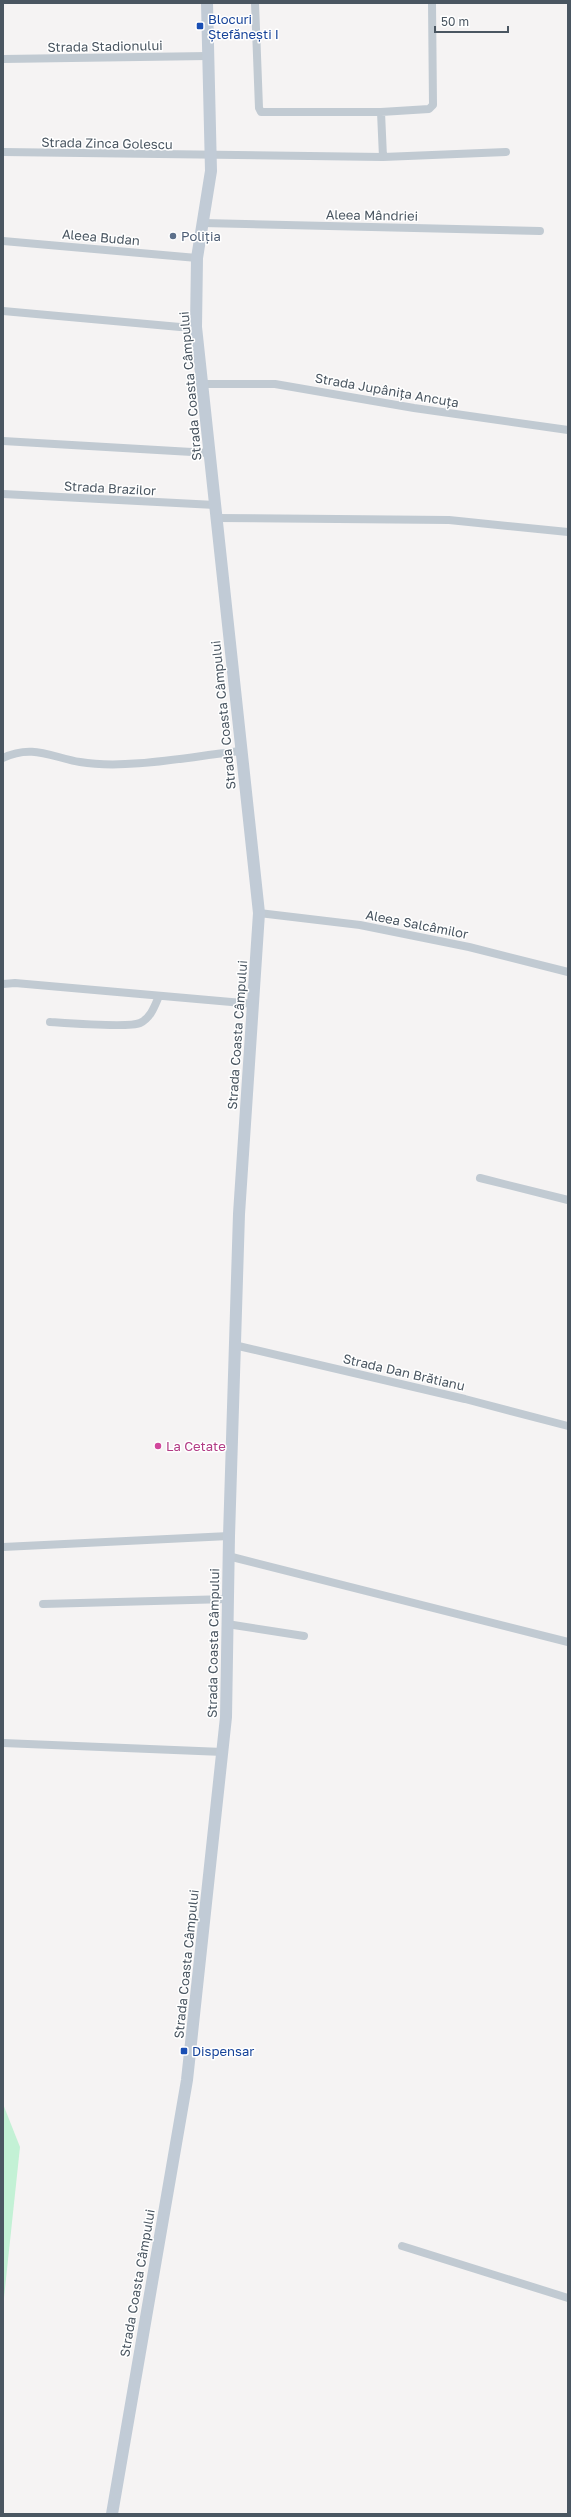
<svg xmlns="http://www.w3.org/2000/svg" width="571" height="2517" font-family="'Golos Text',sans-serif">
  <rect width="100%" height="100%" fill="#f5f3f3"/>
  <path fill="#c3f1d5" d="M3 2104 20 2147 3 2307Z"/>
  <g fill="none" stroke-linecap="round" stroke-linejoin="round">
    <path stroke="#c1cad2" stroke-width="8" d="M255 3 259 108 261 112H381L383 157
      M3 59 208 56
      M381 112 429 109 433 105 432 3
      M3 152 383 157 506 152
      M203 223 540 231
      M3 241 197 258
      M3 311 180 327H196
      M202 384H275L414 408 568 430
      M3 441 209 453
      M3 494 215 505
      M216 518 449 520 568 532
      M3 758C32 744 51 757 80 762 127 770 193 756 241 751
      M259 913 360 925 469 947 568 972
      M3 984 15 983 254 1004
      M50 1022C65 1023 129 1028 140 1023 151 1018 155 1005 159 996
      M480 1178 568 1200
      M234 1345 465 1399 568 1426
      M3 1547 229 1536
      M228 1556 568 1642
      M43 1604 228 1599
      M227 1624 304 1636
      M3 1743 223 1752
      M402 2246 568 2298"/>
    <path stroke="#c1cbd6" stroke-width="12" d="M112 2514 187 2080 226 1717 229 1536 239 1214 259 913 196 327 197 258 211 171 207 3"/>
  </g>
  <g fill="#1a4fb4" stroke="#fff" stroke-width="1.5">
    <rect x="196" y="22" width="8" height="8" rx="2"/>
    <rect x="180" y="2047" width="8" height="8" rx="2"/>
  </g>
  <circle fill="#5c6f8a" stroke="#fff" stroke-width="1.5" cx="173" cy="236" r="4"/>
  <circle fill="#d1479c" stroke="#fff" stroke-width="1.5" cx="158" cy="1446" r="4"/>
  <g text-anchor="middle" stroke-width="3" stroke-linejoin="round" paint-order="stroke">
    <g font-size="13" fill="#164399" stroke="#fff" text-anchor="start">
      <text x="208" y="24">Blocuri<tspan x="208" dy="15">Ștefănești I</tspan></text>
      <text x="192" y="2056">Dispensar</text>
    </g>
    <g font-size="13" fill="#4a5661" stroke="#fff">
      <text transform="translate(105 46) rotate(-1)" y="5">Strada Stadionului</text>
      <text transform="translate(107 143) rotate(1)" y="5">Strada Zinca Golescu</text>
      <text transform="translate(372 215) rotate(1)" y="5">Aleea Mândriei</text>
      <text transform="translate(101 237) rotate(5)" y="5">Aleea Budan</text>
      <text transform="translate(190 386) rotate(-95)" y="5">Strada Coasta Câmpului</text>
      <text transform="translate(387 390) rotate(10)" y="5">Strada Jupânița Ancuța</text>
      <text transform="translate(110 488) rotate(3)" y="5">Strada Brazilor</text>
      <text transform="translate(223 715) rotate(-96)" y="5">Strada Coasta Câmpului</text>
      <text transform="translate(417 924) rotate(11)" y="5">Aleea Salcâmilor</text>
      <text transform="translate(237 1035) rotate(-86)" y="5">Strada Coasta Câmpului</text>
      <text transform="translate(404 1372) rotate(13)" y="5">Strada Dan Brătianu</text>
      <text transform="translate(213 1643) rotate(-89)" y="5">Strada Coasta Câmpului</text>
      <text transform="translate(186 1964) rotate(-84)" y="5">Strada Coasta Câmpului</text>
      <text transform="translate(137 2283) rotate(-80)" y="5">Strada Coasta Câmpului</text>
    </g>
    <g font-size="13" fill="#4e5e75" stroke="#fff" text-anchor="start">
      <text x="181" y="241">Poliția</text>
    </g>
    <g font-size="13" fill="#b23c85" stroke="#fff" text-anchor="start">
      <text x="166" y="1451">La Cetate</text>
    </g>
  </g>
  <rect width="571" height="2517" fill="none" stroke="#4a5661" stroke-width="8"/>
  <path d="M435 26v6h73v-6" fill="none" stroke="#4a5661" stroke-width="2"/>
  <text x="441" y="26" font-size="12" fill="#4a5661" stroke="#ffffff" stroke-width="3" paint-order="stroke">50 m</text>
</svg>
